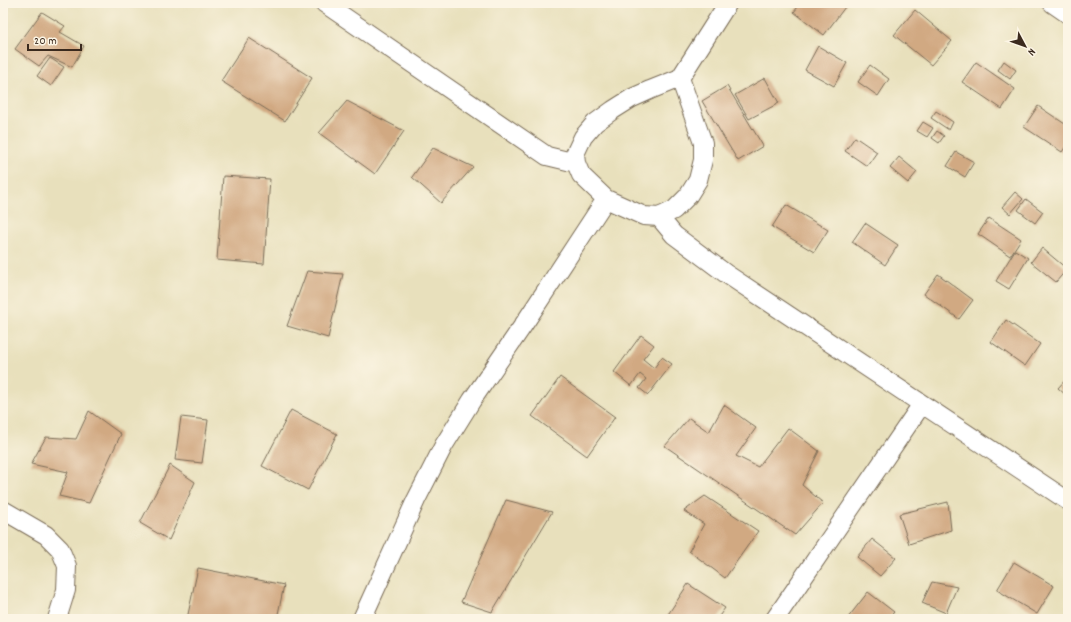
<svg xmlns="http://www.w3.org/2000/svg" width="1071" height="622" font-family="Dekko,sans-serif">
  <rect width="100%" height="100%" fill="#fcf5e5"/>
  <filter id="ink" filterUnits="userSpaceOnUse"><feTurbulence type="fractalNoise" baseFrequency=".025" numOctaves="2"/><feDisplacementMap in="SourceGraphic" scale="8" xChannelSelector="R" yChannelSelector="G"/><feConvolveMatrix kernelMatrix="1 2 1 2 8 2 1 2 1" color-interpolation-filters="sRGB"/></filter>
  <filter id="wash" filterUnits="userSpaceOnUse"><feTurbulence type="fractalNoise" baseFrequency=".012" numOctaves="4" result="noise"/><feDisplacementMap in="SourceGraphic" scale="16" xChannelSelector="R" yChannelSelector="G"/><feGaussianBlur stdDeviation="0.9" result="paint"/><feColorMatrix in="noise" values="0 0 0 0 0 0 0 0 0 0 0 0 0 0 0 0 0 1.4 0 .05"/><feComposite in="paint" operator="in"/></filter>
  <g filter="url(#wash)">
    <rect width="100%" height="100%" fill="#e8e0bc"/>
    <g id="blocks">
      <path fill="#d1a982" d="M801 3H848L824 35 794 12Z
        M915 10 952 41 931 65 894 35Z
        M42 12 65 26 60 32 84 46 72 67 48 56 39 66 15 49Z
        M249 38 312 78 285 121 221 81Z
        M818 46 847 63 834 86 805 70Z
        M50 58 64 67 51 86 37 76Z
        M1004 61 1016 70 1010 79 998 70Z
        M976 62 1015 89 1002 109 962 82Z
        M870 65 889 79 878 96 858 82Z
        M765 78 779 103 749 119 735 95Z
        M727 86 763 146 738 161 702 101Z
        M347 101 404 131 375 174 319 133Z
        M1038 106 1068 126V143L1062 152 1024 127Z
        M936 111 953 122 949 130 931 118Z
        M923 122 933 128 927 137 917 131Z
        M937 131 944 136 939 143 932 138Z
        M855 137 877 152 867 166 845 151Z
        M433 148 473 167 441 203 412 177Z
        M956 152 974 162 965 177 947 166Z
        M899 157 917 172 908 183 890 168Z
        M223 176 270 179 264 264 217 260Z
        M1015 192 1023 199 1010 214 1002 207Z
        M1026 199 1043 212 1035 223 1018 210Z
        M786 205 828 230 814 252 772 227Z
        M989 218 1021 239 1010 256 978 234Z
        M865 223 898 245 885 265 852 242Z
        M1042 248 1067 269 1056 282 1031 262Z
        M1015 250 1028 258 1009 289 996 281Z
        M307 271 343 274 328 338 287 326Z
        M938 274 973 300 959 319 924 294Z
        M1006 320 1040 344 1025 366 991 342Z
        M641 335 654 345 643 359 654 368 662 357 672 364 648 395 639 388 646 379 640 374 631 386 614 372Z
        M560 377 615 417 587 456 532 416Z
        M1068 377V397L1058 388Z
        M724 405 756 428 736 456 758 467 788 428 819 451 802 485 823 503 795 535 665 446 689 418 709 432Z
        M291 410 337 434 308 490 262 466Z
        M89 411 121 434 89 503 59 496 68 472 31 464 46 437 76 439Z
        M181 417 208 420 202 463 175 460Z
        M170 465 195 482 169 540 140 523Z
        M705 496 758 531 725 578 689 551 704 524 684 511Z
        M506 500 552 512 492 612 461 602Z
        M948 502 951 530 909 544 899 514Z
        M872 539 896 558 880 576 857 557Z
        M1014 562 1054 586 1037 614 997 590Z
        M198 568 284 585 277 619H187Z
        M932 582 957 587 946 613 922 603Z
        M688 584 725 608 717 619H665Z
        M868 592 894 612 888 619H847Z"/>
    </g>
  </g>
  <g filter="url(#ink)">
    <use href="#blocks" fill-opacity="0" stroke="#786a55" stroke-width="1"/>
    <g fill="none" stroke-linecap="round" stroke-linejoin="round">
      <defs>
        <path id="minor" d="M324 3 547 156 576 163
          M1052 3 1068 14
          M680 78 703 143V160L698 180 688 196 674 210 659 217 644 216 606 199 581 175 576 163 575 154 583 137 595 123 613 110 632 98 650 90Z
          M680 78 728 3
          M659 217 674 235 725 273 1068 501
          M3 510 46 535 60 549 67 566 66 590 57 619
          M362 619 416 500 444 445 472 400 522 327 606 199
          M775 619 922 404"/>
      </defs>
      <use href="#minor" stroke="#786a55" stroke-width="20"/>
      <use href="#minor" stroke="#fff" stroke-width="18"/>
    </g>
  </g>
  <rect width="1071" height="622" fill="none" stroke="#fcf5e5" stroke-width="16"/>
  <g transform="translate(1025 46) rotate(131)" stroke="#fcf5e5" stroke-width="3" paint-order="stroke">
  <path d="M0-3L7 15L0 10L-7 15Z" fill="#3b2a1e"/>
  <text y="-6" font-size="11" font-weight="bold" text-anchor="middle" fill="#3b2a1e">N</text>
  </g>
  <path d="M28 44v6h53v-6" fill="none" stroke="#3b2a1e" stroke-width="2"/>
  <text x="34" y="44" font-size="12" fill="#3b2a1e" stroke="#fcf5e5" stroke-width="3" paint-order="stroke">20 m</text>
</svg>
